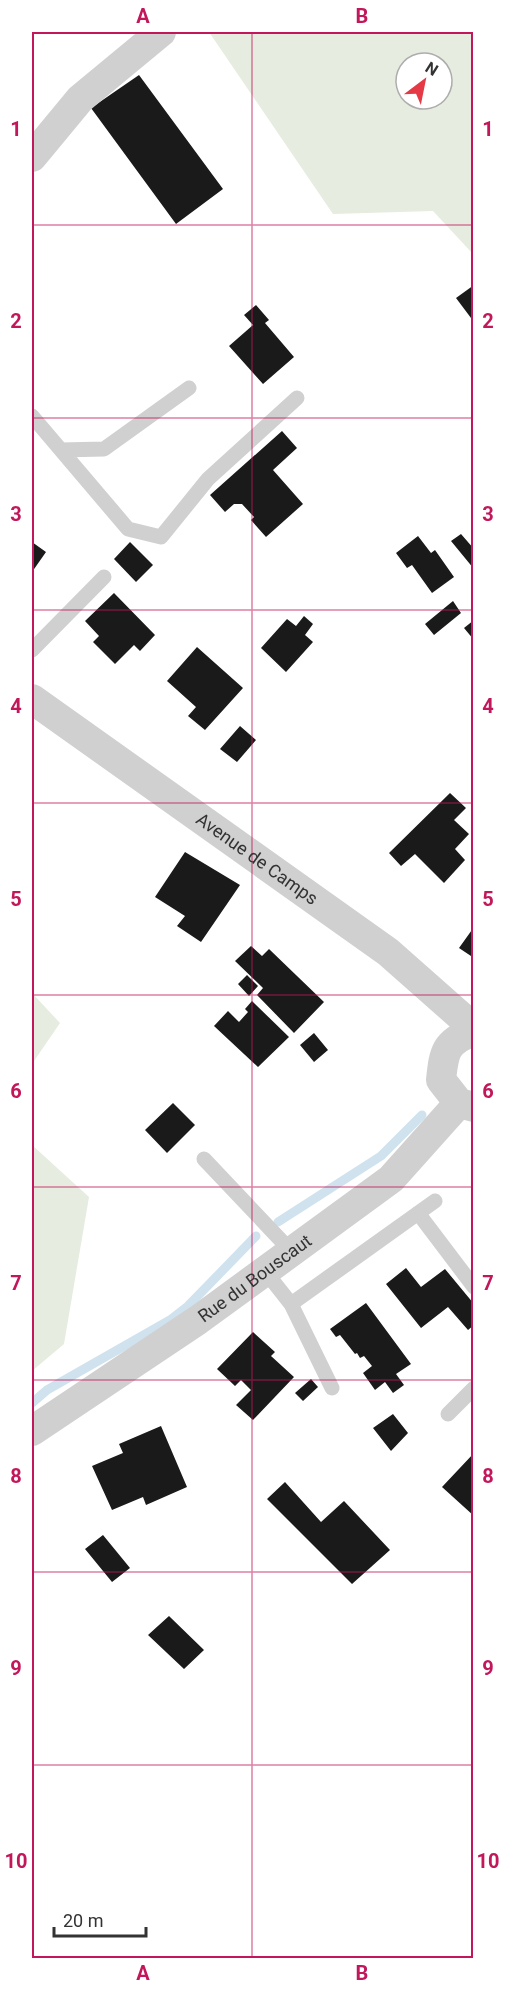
<svg xmlns="http://www.w3.org/2000/svg" width="505" height="1990" font-family="Roboto,sans-serif">
  <rect width="100%" height="100%" fill="#fff"/>
  <path fill="#e6ecdf" fill-rule="evenodd" d="M209 32H473V254L433 211 333 214ZM406 63H442V99H406Z
    M32 993 60 1023 32 1064Z
    M32 1145 89 1197 64 1344 32 1371Z"/>
  <g fill="none" stroke-linecap="round" stroke-linejoin="round">
    <path stroke="#cfe2ee" stroke-width="9" d="M278 1222 381 1156 422 1115
      M32 1403 47 1390 170 1320 188 1306 256 1236"/>
  </g>
  <path fill="#1a1a1a" d="M139 75 223 189 176 224 91 108Z
    M474 285V322L456 298Z
    M256 305 269 320 265 323 294 357 263 384 229 346 253 325 244 315Z
    M282 431 297 448 273 470 303 504 266 537 251 520 254 517 242 504H234L225 512 210 495Z
    M461 534 474 549V569L451 541Z
    M418 536 431 553 435 550 454 577 432 593 412 565 407 568 396 553Z
    M32 542 46 552 32 572Z
    M130 542 153 565 136 582 114 559Z
    M114 593 155 635 140 651 134 645 115 664 93 642 99 636 85 621Z
    M453 601 461 613 434 635 425 624Z
    M304 616 313 624 305 635 313 642 286 672 261 648 287 619 296 626Z
    M474 620V640L464 628Z
    M197 647 243 688 205 730 188 716 196 707 167 681Z
    M240 726 256 740 237 762 220 749Z
    M450 793 466 808 454 820 469 834 455 849 465 860 444 883 415 854 401 866 389 853Z
    M185 852 240 885 201 942 177 926 185 916 155 897Z
    M474 927V958L459 948Z
    M251 946 262 956 269 949 324 1002 294 1033 257 995 263 988 235 961Z
    M247 975 258 986 249 996 238 984Z
    M252 1001 289 1037 258 1067 214 1026 228 1011 239 1022 248 1012 245 1009Z
    M314 1033 328 1050 314 1062 300 1045Z
    M173 1103 195 1125 167 1153 145 1130Z
    M406 1268 421 1287 445 1269 474 1304V1325L468 1330 448 1307 421 1328 386 1284Z
    M366 1303 411 1364 396 1374 404 1385 393 1393 385 1382 375 1390 363 1373 372 1366 364 1356 360 1358 357 1353 355 1354 340 1335 336 1337 330 1329Z
    M253 1332 275 1352 271 1356 294 1377 253 1420 236 1405 251 1390 241 1380 235 1386 217 1369Z
    M311 1379 318 1387 303 1401 295 1393Z
    M393 1414 408 1433 391 1451 373 1428Z
    M161 1426 187 1487 146 1505 143 1497 112 1510 92 1466 123 1453 119 1444Z
    M474 1453V1516L442 1487Z
    M285 1482 321 1522 344 1501 390 1550 352 1584 267 1499Z
    M103 1535 130 1568 112 1582 85 1549Z
    M169 1616 204 1650 184 1669 148 1635Z"/>
  <g fill="none" stroke-linecap="round" stroke-linejoin="round">
    <path stroke="#d0d0d0" stroke-width="15" d="M32 416 128 529 161 537 208 479 297 398
      M61 450 104 449 189 388
      M32 650 104 577
      M204 1159 292 1252
      M418 1213 474 1287
      M265 1271 291 1304 435 1201
      M291 1304 332 1388
      M448 1414 474 1388"/>
    <g stroke="#d0d0d0" stroke-width="30">
      <path d="M32 157 80 99 161 32"/>
      <path id="s1" d="M32 699 388 952 474 1028"/>
      <path d="M474 1031C445 1042 444 1052 441 1080L459 1103 474 1107"/>
      <path id="s2" d="M32 1431 198 1320 391 1179 459 1103"/>
    </g>
  </g>
  <path fill="none" stroke="#c2185b" stroke-width="1.5" stroke-opacity="0.55" d="M252 32V1958M32 225H474M32 418H474M32 610H474M32 803H474M32 995H474M32 1187H474M32 1380H474M32 1572H474M32 1765H474"/>
  <g text-anchor="middle" stroke-width="6" stroke-linejoin="round" paint-order="stroke">
    <g font-size="18" fill="#333" stroke="#fff">
      <text dy="6" stroke="none"><textPath href="#s1" startOffset="276">Avenue de Camps</textPath></text>
      <text dy="6" stroke="none"><textPath href="#s2" startOffset="270">Rue du Bouscaut</textPath></text>
    </g>
  </g>
  <rect width="505" height="1990" fill="none" stroke="#ffffff" stroke-width="66"/>
  <g transform="translate(424 81) rotate(32)"><circle r="28" fill="#ffffff" stroke="#adadad" stroke-width="1.5"/>
  <path d="M0-4.5L10 22L0 15L-10 22Z" fill="#e63946"/>
  <text y="-9" font-size="16" font-weight="bold" text-anchor="middle" fill="#333333">N</text>
  </g>
  <path d="M54 1927v9h92v-9" fill="none" stroke="#333333" stroke-width="3"/>
  <text x="63" y="1927" font-size="18" fill="#333333" stroke="#ffffff" stroke-width="4.5" paint-order="stroke">20 m</text>
  <rect x="33" y="33" width="439" height="1924" fill="none" stroke="#c2185b" stroke-width="2"/>
  <g font-size="20" text-anchor="middle" font-weight="bold" fill="#c2185b">
    <text x="143" y="23">A</text>
    <text x="362" y="23">B</text>
    <text x="16" y="136">1</text>
    <text x="488" y="136">1</text>
    <text x="16" y="328">2</text>
    <text x="488" y="328">2</text>
    <text x="16" y="521">3</text>
    <text x="488" y="521">3</text>
    <text x="16" y="713">4</text>
    <text x="488" y="713">4</text>
    <text x="16" y="906">5</text>
    <text x="488" y="906">5</text>
    <text x="16" y="1098">6</text>
    <text x="488" y="1098">6</text>
    <text x="16" y="1290">7</text>
    <text x="488" y="1290">7</text>
    <text x="16" y="1483">8</text>
    <text x="488" y="1483">8</text>
    <text x="16" y="1675">9</text>
    <text x="488" y="1675">9</text>
    <text x="16" y="1868">10</text>
    <text x="488" y="1868">10</text>
    <text x="143" y="1980">A</text>
    <text x="362" y="1980">B</text>
  </g>
</svg>
